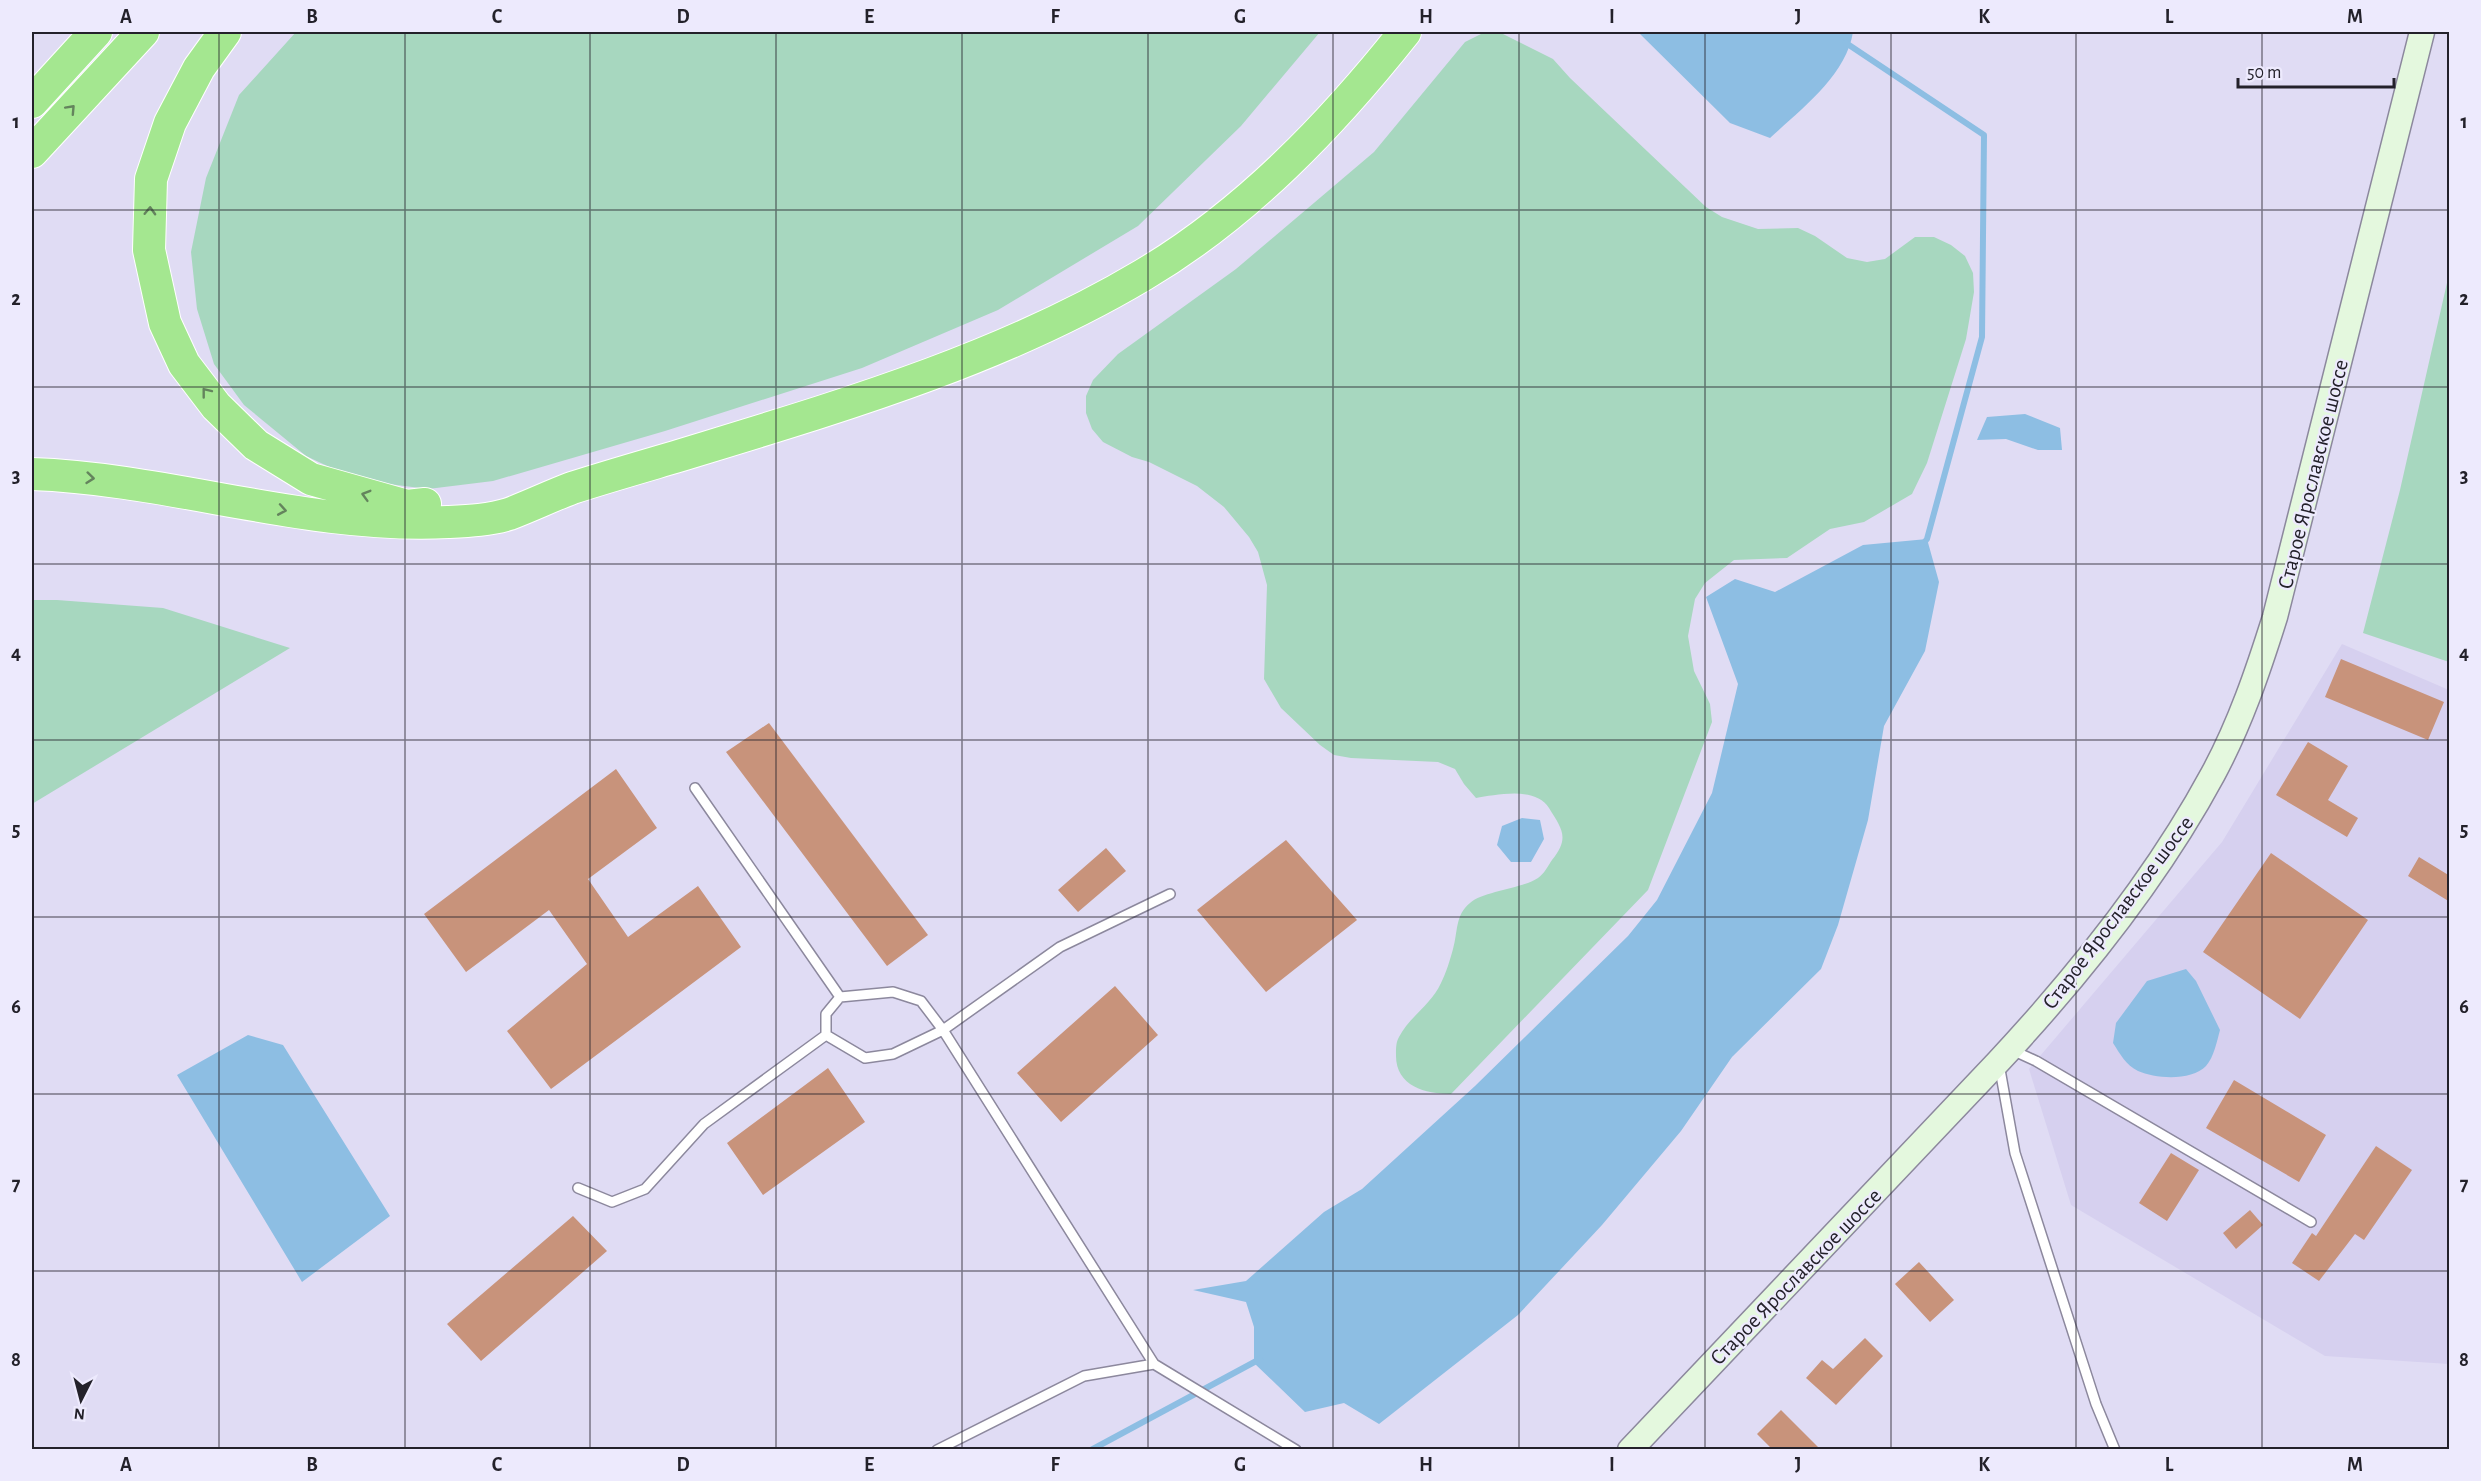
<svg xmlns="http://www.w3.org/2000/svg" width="2481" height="1481" font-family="'Alegreya Sans',sans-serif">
  <rect width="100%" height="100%" fill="#e0dcf4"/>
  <path fill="#d6d0ef" d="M2342 644 2449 690V1364L2325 1356 2071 1205 2029 1069 2222 842Z"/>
  <path fill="#a7d7bf" d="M296 32H1320L1241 126 1138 226 998 310 862 368 665 431 493 481 428 489 357 480 306 456 244 405 214 364 197 309 191 252 206 178 239 95Z
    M1501 33 1553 59 1570 78 1706 207 1722 217 1758 229 1798 228 1815 236 1847 258 1867 262 1885 259 1915 237H1934L1951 245 1965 256 1973 273 1974 292 1966 339 1927 463 1912 494 1864 522 1830 529 1787 558 1734 560 1705 583 1695 599 1688 636 1694 671 1710 704 1712 722 1648 890 1451 1094C1425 1094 1395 1086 1396 1054 1396 1048 1396 1042 1399 1037 1410 1016 1431 1005 1441 983 1446 973 1450 960 1453 949 1458 932 1455 915 1470 903 1484 891 1521 889 1538 878 1544 874 1548 866 1552 860 1570 838 1562 829 1549 808 1536 786 1496 795 1476 798L1464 784 1455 769 1438 762 1351 758 1334 755 1320 745 1281 708 1264 679 1267 585 1258 552 1249 537 1224 507 1197 486 1149 462 1132 457 1103 442 1092 429 1086 413V396L1093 380 1118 354 1236 269 1374 152 1465 42 1481 34Z
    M2449 274 2450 662H2449L2363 633 2400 490Z
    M32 600H57L163 608 290 648 32 804Z"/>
  <path fill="#8dbee3" d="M1638 32H1853C1846 76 1801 109 1770 138L1730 123Z
    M2025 414 2060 428 2062 450H2038L2006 439 1977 440 1987 417Z
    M1927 539 1939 582 1925 651 1884 726 1868 820 1838 925 1821 969 1732 1057 1681 1131 1602 1225 1518 1315 1379 1424 1344 1403 1305 1412 1254 1363V1327L1246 1302 1193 1290 1246 1281 1324 1212 1362 1189 1475 1086 1628 936 1657 900 1712 793 1738 684 1706 597 1735 579 1775 592 1863 545Z
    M1522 818 1540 820 1544 839 1531 862H1511L1497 845 1502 826Z
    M2186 969 2196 981 2220 1030C2217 1041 2214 1057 2206 1066 2192 1081 2156 1079 2138 1071 2126 1065 2120 1054 2113 1043L2116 1023 2147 981Z
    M248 1035 283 1045 390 1216 302 1282 177 1075Z"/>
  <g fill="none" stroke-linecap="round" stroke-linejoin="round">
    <path stroke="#8dbee3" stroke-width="6" d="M1846 43 1984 135 1982 337 1927 539 1923 544
      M1091 1450 1260 1359"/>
  </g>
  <path fill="#c8937b" d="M2341 659 2444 702 2428 740 2325 697Z
    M769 723 928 935 887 966 726 752Z
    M2308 742 2348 766 2328 800 2358 818 2347 837 2276 795Z
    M616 769 657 828 588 879 628 937 698 886 741 947 551 1089 507 1031 587 964 549 910 466 972 424 914Z
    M1286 840 1357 920 1266 992 1197 910Z
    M1106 848 1126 871 1078 912 1058 890Z
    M2271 853 2368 920 2300 1019 2203 952Z
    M2419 857 2450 876V902L2408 876Z
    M1115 986 1158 1035 1061 1122 1017 1073Z
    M828 1068 865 1122 763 1195 727 1143Z
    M2234 1080 2326 1135 2299 1182 2206 1128Z
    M2376 1146 2412 1170 2364 1240 2355 1234 2319 1281 2292 1263 2312 1233 2316 1236Z
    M2171 1153 2199 1170 2167 1221 2139 1203Z
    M2250 1210 2263 1225 2236 1249 2223 1233Z
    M573 1216 607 1251 481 1361 447 1324Z
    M1919 1262 1954 1300 1930 1322 1895 1284Z
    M1865 1338 1883 1356 1836 1405 1806 1378 1822 1360 1833 1369Z
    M1781 1410 1820 1449H1772L1757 1434Z"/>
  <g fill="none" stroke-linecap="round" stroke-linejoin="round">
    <defs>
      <path id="lane" d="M695 788 840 997 893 992 921 1001 943 1030 1154 1364 1296 1450
        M840 997 826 1014V1035L865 1058 893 1054 943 1030 1060 947 1170 894
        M2012 1050 2036 1061 2311 1222
        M1999 1064 2015 1153 2096 1404 2115 1450
        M578 1188 612 1202 645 1189 704 1124 826 1035
        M937 1450 1084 1376 1154 1364"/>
      <path id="secondary" d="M1630 1450 1998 1062C2079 975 2157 878 2213 774 2240 724 2258 671 2275 617L2422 32"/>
      <path id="highway" d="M225 32 199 68 170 123 151 179 149 250 165 323 184 364 216 406 256 445 311 479 407 506 425 504
        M32 102 96 32
        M32 152 143 32
        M32 474C172 479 307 529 448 522 468 521 490 520 509 514 530 506 551 496 572 488 606 477 641 467 675 457 835 408 999 361 1143 275 1246 214 1332 124 1405 32"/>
    </defs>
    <use href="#lane" stroke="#8c889d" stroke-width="12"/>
    <use href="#secondary" stroke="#8c889d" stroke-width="27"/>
    <use href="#highway" stroke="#fff" stroke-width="34"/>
    <use href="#lane" stroke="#fff" stroke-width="9"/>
    <use href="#secondary" stroke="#e4f8de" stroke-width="24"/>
    <use href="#highway" stroke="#a4e790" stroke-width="32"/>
  </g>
  <defs><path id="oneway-chevron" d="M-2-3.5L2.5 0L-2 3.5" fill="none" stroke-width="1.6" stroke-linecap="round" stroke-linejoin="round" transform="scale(1.5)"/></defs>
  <g stroke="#64845d">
    <use href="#oneway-chevron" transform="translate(71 109) rotate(-47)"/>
    <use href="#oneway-chevron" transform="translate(150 211) rotate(-88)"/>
    <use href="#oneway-chevron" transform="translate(206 392) rotate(-128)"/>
    <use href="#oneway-chevron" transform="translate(90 478) rotate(6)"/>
    <use href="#oneway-chevron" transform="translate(366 495) rotate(-164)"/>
    <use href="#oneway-chevron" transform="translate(282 510) rotate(10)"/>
  </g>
  <path fill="none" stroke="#23212a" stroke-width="1.5" stroke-opacity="0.55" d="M219 32V1450M405 32V1450M590 32V1450M776 32V1450M962 32V1450M1148 32V1450M1333 32V1450M1519 32V1450M1705 32V1450M1891 32V1450M2076 32V1450M2262 32V1450M32 210H2450M32 387H2450M32 564H2450M32 740H2450M32 917H2450M32 1094H2450M32 1271H2450"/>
  <g text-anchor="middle" stroke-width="4.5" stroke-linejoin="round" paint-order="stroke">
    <g font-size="22" fill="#23212a" stroke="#edeafd">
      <text transform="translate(2312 474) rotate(-76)" y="8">Старое Ярославское шоссе</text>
      <text transform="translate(2117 912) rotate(-53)" y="8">Старое Ярославское шоссе</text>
      <text transform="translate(1795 1276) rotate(-46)" y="8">Старое Ярославское шоссе</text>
    </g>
  </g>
  <rect width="2481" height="1481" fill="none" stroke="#edeafd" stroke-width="66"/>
  <g transform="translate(81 1400) rotate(186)" stroke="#edeafd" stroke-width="4.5" paint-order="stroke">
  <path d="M0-4.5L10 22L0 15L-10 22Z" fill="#23212a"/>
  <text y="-9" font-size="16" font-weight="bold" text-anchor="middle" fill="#23212a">N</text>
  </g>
  <path d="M2238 78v9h156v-9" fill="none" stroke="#23212a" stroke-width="3"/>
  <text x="2247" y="78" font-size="18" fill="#23212a" stroke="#edeafd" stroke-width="4.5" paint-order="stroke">50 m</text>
  <rect x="33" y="33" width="2415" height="1415" fill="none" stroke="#23212a" stroke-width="2"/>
  <g font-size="20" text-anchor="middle" font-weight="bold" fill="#23212a">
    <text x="126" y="23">A</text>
    <text x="312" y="23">B</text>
    <text x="497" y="23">C</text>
    <text x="683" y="23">D</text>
    <text x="869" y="23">E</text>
    <text x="1055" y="23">F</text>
    <text x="1240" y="23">G</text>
    <text x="1426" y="23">H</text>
    <text x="1612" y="23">I</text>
    <text x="1798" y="23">J</text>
    <text x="1984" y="23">K</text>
    <text x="2169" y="23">L</text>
    <text x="2355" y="23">M</text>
    <text x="16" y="128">1</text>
    <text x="2464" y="128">1</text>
    <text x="16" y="305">2</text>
    <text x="2464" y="305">2</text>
    <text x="16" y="482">3</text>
    <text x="2464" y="482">3</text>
    <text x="16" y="659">4</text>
    <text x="2464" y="659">4</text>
    <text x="16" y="836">5</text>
    <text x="2464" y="836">5</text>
    <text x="16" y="1013">6</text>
    <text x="2464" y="1013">6</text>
    <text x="16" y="1190">7</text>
    <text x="2464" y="1190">7</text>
    <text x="16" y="1366">8</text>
    <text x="2464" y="1366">8</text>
    <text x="126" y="1471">A</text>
    <text x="312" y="1471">B</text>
    <text x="497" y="1471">C</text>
    <text x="683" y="1471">D</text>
    <text x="869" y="1471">E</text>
    <text x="1055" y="1471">F</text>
    <text x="1240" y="1471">G</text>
    <text x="1426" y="1471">H</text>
    <text x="1612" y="1471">I</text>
    <text x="1798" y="1471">J</text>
    <text x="1984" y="1471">K</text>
    <text x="2169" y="1471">L</text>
    <text x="2355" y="1471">M</text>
  </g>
</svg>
